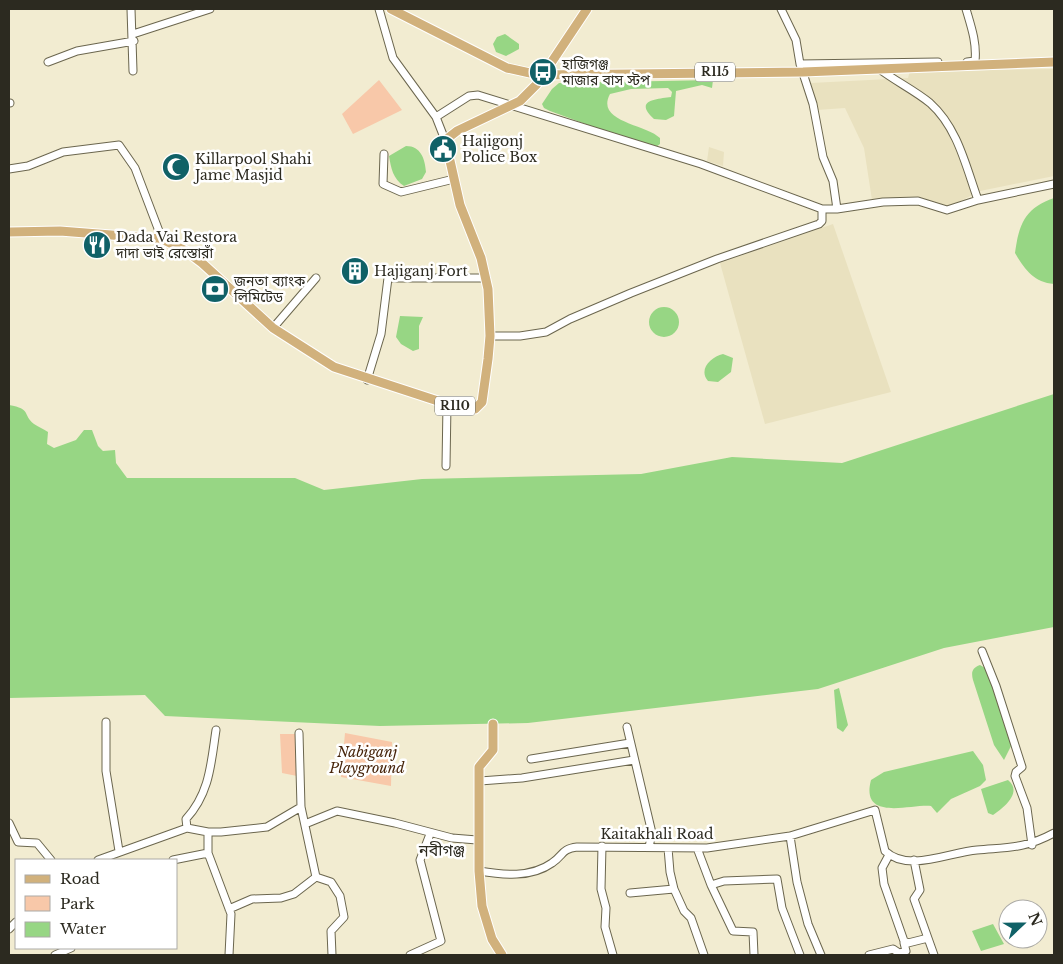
<svg xmlns="http://www.w3.org/2000/svg" width="1063" height="964" font-family="'Libre Baskerville','Noto Sans Bengali',serif">
  <rect width="100%" height="100%" fill="#f2ecd1"/>
  <path fill="#e9e1bf" d="M1054 69V176L980 191 949 207 919 197 872 200 864 148 845 108 817 110 811 83 908 78 910 71Z
    M709 147 724 152 723 166 707 161Z
    M833 224 891 392 765 424 720 263Z"/>
  <path fill="#f8c8a9" d="M379 80 402 110 353 134 342 114Z
    M345 733 392 742 391 786 341 777Z
    M280 734H296L297 776 282 773Z"/>
  <path fill="#97d684" d="M505 34 519 44V49L506 56 496 52 493 44 497 37Z
    M713 80 712 88 702 85 676 91 674 116 666 120 654 119C633 100 657 99 671 97L672 92 668 88 631 89 610 94C595 122 646 124 660 138V144L656 147 610 133 550 111 544 108 542 104 552 89 559 83Z
    M406 146C421 146 425 159 426 172L422 179 404 186C393 179 391 168 389 156Z
    M1054 198V284C1034 282 1025 270 1015 253 1019 224 1025 208 1054 198Z
    M649 322a15 15 0 1 1 30 0a15 15 0 1 1-30 0Z
    M400 316 423 317 419 326V349L413 351 401 344 396 337Z
    M723 354 733 358 731 372 718 382 708 381C698 369 711 357 723 354Z
    M1054 394V627L944 648 818 689 528 723 380 726 165 716 145 695 9 698V405C32 409 22 414 34 424 38 427 44 429 48 432L47 444 54 448 76 440 84 430H92L98 446 103 451 115 450 116 463 127 478H295L324 490 422 479 641 474 732 457 842 463Z
    M980 665 985 668 989 678 1012 744 1004 760 994 745 973 680C971 672 972 668 980 665Z
    M839 688 848 725 843 732 837 728 834 690Z
    M973 751 983 765 986 780 980 786 951 799 937 813 931 806C910 804 860 822 871 780L884 772Z
    M1008 780C1023 792 1004 808 993 815L988 813 981 789Z
    M993 924 1004 944 981 951 972 931Z"/>
  <g fill="none" stroke-linecap="round" stroke-linejoin="round">
    <defs>
      <path id="minor" d="M131 9 133 71
        M379 9 393 58 436 117 447 145
        M781 9 796 40 800 64 813 104 823 157 833 181 837 209H822
        M966 9C971 26 977 43 975 61L967 62
        M133 34 210 9
        M48 62 77 51 134 41
        M800 64 938 62
        M878 68C895 81 914 90 930 103 958 128 966 167 978 200
        M9 103H10
        M436 117 469 96 478 95 701 164 822 209V221L819 224 717 259 631 293 570 319 546 332 520 336H490
        M384 154 383 184 401 192 454 179
        M9 169 28 166 63 152 119 145 135 168 162 239
        M837 209 883 202 918 201 947 210 978 200 1054 184
        M273 328 316 278
        M367 380 381 334 388 278H486
        M446 466 447 404
        M982 651 996 686 1022 767 1016 772 1015 776 1027 808 1032 845
        M106 722V771L119 851
        M627 727 652 833 649 847
        M299 733 301 807 316 877 331 882 340 896 344 917 331 931 332 955
        M531 759 630 743
        M480 781 522 778 634 760
        M9 823 18 842 37 843 51 860
        M305 824 337 811 395 823 452 838 477 840
        M187 828 208 832H221L267 827 301 807
        M208 832V853L231 914 229 955
        M790 836 797 882 808 924 821 955
        M602 846 601 889 606 908 605 927 613 955
        M668 848 670 872 674 889 684 911 691 918 704 955
        M697 848 711 885 733 931 753 932 754 955
        M889 855 882 868 884 884 904 941 908 943 928 938
        M98 860 187 828 186 819C210 793 211 763 216 730
        M173 860 208 853
        M914 860 920 890 914 899 934 955
        M479 871C503 875 531 878 552 863 564 855 561 849 577 847L707 848 790 836 875 810 885 851C908 873 950 852 977 850 1009 847 1024 849 1054 833
        M711 885 724 881 777 879 782 908 800 955
        M630 893 674 889
        M229 909 252 899 281 898 294 894 316 877
        M9 929 16 922
        M55 955 71 948
        M410 955 441 941 420 860 430 834
        M869 955 893 949 899 953 906 951 904 943"/>
      <path id="major" d="M391 9 507 68 539 75 803 72 1054 62
        M9 232 60 231 162 239 186 251 202 263 273 328 334 367 447 404 475 409 482 402 488 359 490 336 488 289 481 258 460 205 446 143 448 138 457 131 520 101 537 84 587 9
        M493 724V750L479 767V871L482 906 492 939 502 955"/>
    </defs>
    <use href="#minor" stroke="#6b664e" stroke-width="9"/>
    <use href="#major" stroke="#fff" stroke-width="11"/>
    <use href="#minor" stroke="#fff" stroke-width="7"/>
    <use href="#major" stroke="#d1b17c" stroke-width="9"/>
  </g>
  <defs>
    <symbol id="bus-disc" viewBox="-11 -11 22 22"><circle r="9.5" fill="#106167" stroke="#fff"/><path d="M-5-6H5V4H4V6H2V4H-2V6H-4V4H-5ZM-3.5-4V0h7V-4ZM-3.5 1.2v1.5H-2V1.2ZM2 1.2v1.5H3.5V1.2Z" fill="#fff"/></symbol>
    <symbol id="civic-disc" viewBox="-11 -11 22 22"><circle r="9.5" fill="#106167" stroke="#fff"/><path d="M-.6-6.5H3V-4.5H.6V-3L4-1V1h2V6H-6V1h2V-1L-.6-3ZM-1.2 2.5V6h2.4V2.5Z" fill="#fff"/></symbol>
    <symbol id="mosque-disc" viewBox="-11 -11 22 22"><circle r="9.5" fill="#106167" stroke="#fff"/><path d="M3.5-4.9A6 6 0 1 0 3.5 4.9A5 5 0 1 1 3.5-4.9Z" fill="#fff"/></symbol>
    <symbol id="restaurant-disc" viewBox="-11 -11 22 22"><circle r="9.5" fill="#106167" stroke="#fff"/><path d="M-5-6h1v4h1v-4h1v4h1v-4h1v5L-1.5 .5V6h-2V.5L-5-1ZM5-6V6H3V1.5H1.5Q1.5-4 5-6Z" fill="#fff"/></symbol>
    <symbol id="building-disc" viewBox="-11 -11 22 22"><circle r="9.5" fill="#106167" stroke="#fff"/><path d="M-4-6H4V6H1V3H-1V6H-4ZM-2.5-4.3h1.7v1.8h-1.7ZM.8-4.3h1.7v1.8H.8ZM-2.5-1h1.7V.8h-1.7ZM.8-1h1.7V.8H.8Z" fill="#fff"/></symbol>
    <symbol id="bank-disc" viewBox="-11 -11 22 22"><circle r="9.5" fill="#106167" stroke="#fff"/><path d="M-6-4H6V4H-6ZM0-2.3a2.3 2.3 0 1 0 0 4.6a2.3 2.3 0 1 0 0-4.6Z" fill="#fff"/></symbol>
  </defs>
  <g fill-rule="evenodd">
    <use href="#bus-disc" x="527" y="56" width="32" height="32"/>
    <use href="#civic-disc" x="427" y="133" width="32" height="32"/>
    <use href="#mosque-disc" x="160" y="151" width="32" height="32"/>
    <use href="#restaurant-disc" x="81" y="229" width="32" height="32"/>
    <use href="#building-disc" x="339" y="255" width="32" height="32"/>
    <use href="#bank-disc" x="199" y="273" width="32" height="32"/>
  </g>
  <g text-anchor="middle" stroke-width="5" stroke-linejoin="round" paint-order="stroke">
    <g fill="#fff" stroke="#6b6a63" stroke-width="1">
      <rect x="695" y="62.5" width="40" height="19" rx="4"/>
      <rect x="435" y="396.5" width="40" height="19" rx="4"/>
    </g>
    <g font-size="12" font-weight="bold" fill="#2c2a20">
      <text x="715" y="76">R115</text>
      <text x="455" y="410">R110</text>
    </g>
    <g font-size="14" fill="#2c2a20" stroke="#fff" text-anchor="start">
      <text x="562" y="69">হাজিগঞ্জ<tspan x="562" dy="16">মাজার বাস স্টপ</tspan></text>
      <text x="462" y="146">Hajigonj<tspan x="462" dy="16">Police Box</tspan></text>
      <text x="195" y="164">Killarpool Shahi<tspan x="195" dy="16">Jame Masjid</tspan></text>
      <text x="116" y="242">Dada Vai Restora<tspan x="116" dy="16">দাদা ভাই রেস্তোরাঁ</tspan></text>
      <text x="374" y="276">Hajiganj Fort</text>
      <text x="234" y="286">জনতা ব্যাংক<tspan x="234" dy="16">লিমিটেড</tspan></text>
    </g>
    <g font-size="14" font-style="italic" fill="#47250b" stroke="#fff">
      <text x="367" y="757">Nabiganj<tspan x="367" dy="16">Playground</tspan></text>
    </g>
    <g font-size="14" fill="#2c2a20" stroke="#fff">
      <text x="657" y="839">Kaitakhali Road</text>
    </g>
    <g font-size="16" fill="#2c2a20" stroke="#fff">
      <text x="442" y="856">নবীগঞ্জ</text>
    </g>
  </g>
  <rect width="1063" height="964" fill="none" stroke="#2c2a20" stroke-width="20"/>
  <rect x="15" y="859" width="162" height="90" fill="#ffffff" stroke="#abaaa6"/>
  <rect x="25" y="875" width="25" height="8" fill="#d1b17c" stroke="#abaaa6"/>
  <text x="60" y="884" font-size="15" fill="#2c2a20">Road</text>
  <rect x="25" y="896" width="25" height="15" fill="#f8c8a9" stroke="#abaaa6"/>
  <text x="60" y="909" font-size="15" fill="#2c2a20">Park</text>
  <rect x="25" y="922" width="25" height="15" fill="#97d684" stroke="#abaaa6"/>
  <text x="60" y="934" font-size="15" fill="#2c2a20">Water</text>
  <g transform="translate(1023 924) rotate(68)"><circle r="24" fill="#ffffff" stroke="#abaaa6"/>
  <path d="M0-4L9 19L0 12L-9 19Z" fill="#106167"/>
  <text y="-8" font-size="14" font-weight="bold" text-anchor="middle" fill="#2c2a20">N</text>
  </g>
</svg>
